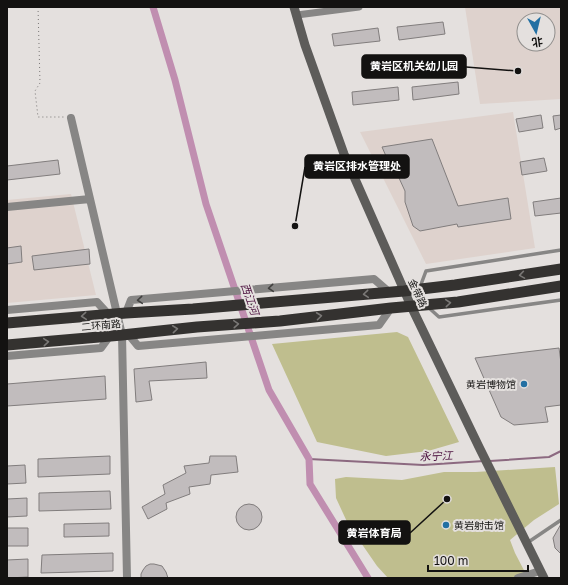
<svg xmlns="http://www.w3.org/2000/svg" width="568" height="585" font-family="'Golos Text','Noto Sans SC',sans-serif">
  <rect width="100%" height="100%" fill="#e4e0de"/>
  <path fill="#ded2cd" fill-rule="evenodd" d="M465 7H561V99L480 104ZM524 20H548V44H524Z
    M513 112 535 248 426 264 360 132Z
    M71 194 96 295 7 303V200Z"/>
  <path fill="#bfbe8e" d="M397 332 408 337 459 442 428 451 386 456 317 442 272 344Z
    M555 467 559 504 534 520 510 540 515 553 528 578H388L377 566 348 524 336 498 335 479 346 477 402 480 444 472H476Z"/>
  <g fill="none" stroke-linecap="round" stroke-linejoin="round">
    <path stroke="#8c6980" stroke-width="2" d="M309 459 423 465 484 461
      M490 461 549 457 561 451"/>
    <path stroke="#c08eb0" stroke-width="7" d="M153 7 175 80 206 204 269 390 309 459 310 484 368 578"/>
  </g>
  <path fill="#c1bcbd" stroke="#817d7d" d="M443 22 445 34 399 40 397 27Z
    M378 28 380 41 334 46 332 34Z
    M458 82 459 94 413 100 412 87Z
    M398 87 399 100 353 105 352 92Z
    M541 115 543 128 519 132 516 119Z
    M561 115V128L555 130 553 116Z
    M432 139 458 206 508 198 511 219 458 227 457 224 420 231 413 226 405 202V191L399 178 393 172 382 147Z
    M544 158 547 171 522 175 520 162Z
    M58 160 60 174 7 180V166Z
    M561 198V213L535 216 533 202Z
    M21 246 22 262 7 264V248Z
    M89 249 90 264 34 270 32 256Z
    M559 348 561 363V405L545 407 548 422 514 425 501 417 475 358Z
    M206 362 207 378 149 381 152 400 136 402 134 369Z
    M105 376 106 399 7 406V384Z
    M110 456V474L38 477V459Z
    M210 456H236L238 472 211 475 210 484 189 487 190 494 166 503 167 509 148 519 142 507 165 494 163 485 186 473 184 466 209 463Z
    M25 465 26 483 7 484V466Z
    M110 491 111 509 39 511V493Z
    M27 498V516L7 517V499Z
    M236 517a13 13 0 1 1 26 0a13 13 0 1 1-26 0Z
    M109 523V536L64 537V524Z
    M561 524V554L555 548 553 538Z
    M7 528H28V546H7Z
    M113 553V571L41 573 42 555Z
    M28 559V577L7 578V560Z
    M150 564H154L162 566 166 572 168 578H141V574L143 570 146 566Z"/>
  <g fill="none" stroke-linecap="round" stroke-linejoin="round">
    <path stroke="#797675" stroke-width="1" stroke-dasharray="1 3" stroke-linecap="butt" d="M38 7 40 83 35 91 38 117H64"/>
    <path stroke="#878685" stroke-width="3.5" d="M420 287 426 271 561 250
      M428 307 439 317 561 300
      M527 543 561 520"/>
    <path stroke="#878685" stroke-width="7" d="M297 15 359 7"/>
    <path stroke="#878685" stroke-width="8" d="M71 118 122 335 127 578
      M7 207 90 199
      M7 310 97 302 108 314
      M126 313 131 300 374 279 389 292
      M129 335 138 346 379 325 391 308
      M7 356 101 348 109 337
      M518 578 540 571"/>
    <path stroke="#5d5c5a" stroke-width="9" d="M294 7 305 45 344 154 411 306 479 447 544 578"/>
    <path stroke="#343230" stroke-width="11" d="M7 323 126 313 193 309 404 291 455 285 561 269
      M7 345 122 335 197 327 280 321 391 308 458 302 561 286"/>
  </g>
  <defs><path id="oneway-chevron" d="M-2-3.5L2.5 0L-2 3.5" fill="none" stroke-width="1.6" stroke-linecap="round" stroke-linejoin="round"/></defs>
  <g stroke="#7a7876">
    <use href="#oneway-chevron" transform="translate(522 275) rotate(171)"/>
    <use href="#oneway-chevron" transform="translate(366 294) rotate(175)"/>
    <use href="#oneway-chevron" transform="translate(448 303) rotate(-5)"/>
    <use href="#oneway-chevron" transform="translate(84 316) rotate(175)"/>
    <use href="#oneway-chevron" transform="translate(319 316) rotate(-7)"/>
    <use href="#oneway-chevron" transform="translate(236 324) rotate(-4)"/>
    <use href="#oneway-chevron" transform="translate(175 329) rotate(-6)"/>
    <use href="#oneway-chevron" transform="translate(46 342) rotate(-5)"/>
  </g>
  <g stroke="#41403f">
    <use href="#oneway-chevron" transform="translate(271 288) rotate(175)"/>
    <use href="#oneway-chevron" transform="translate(140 300) rotate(175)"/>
  </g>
  <g fill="#2370a3" stroke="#e4e0de" stroke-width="1.5">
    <circle cx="524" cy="384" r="4"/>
    <circle cx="446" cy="525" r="4"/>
  </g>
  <g text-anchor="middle" stroke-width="4" stroke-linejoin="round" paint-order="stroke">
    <g font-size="10" fill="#131211" stroke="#e4e0de">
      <text transform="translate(418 293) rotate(65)" y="4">金带路</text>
      <text transform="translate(101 325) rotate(-5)" y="4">二环南路</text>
    </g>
    <g font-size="10" fill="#131211" stroke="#e4e0de" text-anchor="end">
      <text x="516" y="388">黄岩博物馆</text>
      <text x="454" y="529" text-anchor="start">黄岩射击馆</text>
    </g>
    <g font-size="11" font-style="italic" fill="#4c113f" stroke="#e4e0de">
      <text transform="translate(250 299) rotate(71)" y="4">西江河</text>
      <text transform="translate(436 456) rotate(-2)" y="4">永宁江</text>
    </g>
  </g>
  <path fill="none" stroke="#131211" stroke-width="1.5" d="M518 71L466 67M295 226L305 167M447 499L410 533"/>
  <g fill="#131211" stroke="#e4e0de" stroke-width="1.5">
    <circle cx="518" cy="71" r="4"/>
    <circle cx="295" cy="226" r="4"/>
    <circle cx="447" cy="499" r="4"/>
  </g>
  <g fill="#131211" stroke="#131211" stroke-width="1.5">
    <rect x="362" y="55" width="104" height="23" rx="4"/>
    <rect x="305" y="155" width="104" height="23" rx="4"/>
    <rect x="339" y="521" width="71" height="23" rx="4"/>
  </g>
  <g font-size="11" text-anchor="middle" font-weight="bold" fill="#fff">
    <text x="414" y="70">黄岩区机关幼儿园</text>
    <text x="357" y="170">黄岩区排水管理处</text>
    <text x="374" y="537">黄岩体育局</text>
  </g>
  <rect width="568" height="585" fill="none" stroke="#131211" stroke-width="16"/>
  <g transform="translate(536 32) rotate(172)"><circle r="19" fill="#e4e0de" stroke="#908e8c"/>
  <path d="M0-3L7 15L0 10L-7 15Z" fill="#2370a3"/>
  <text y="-6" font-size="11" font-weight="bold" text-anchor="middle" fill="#131211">北</text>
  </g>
  <path d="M428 565v6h100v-6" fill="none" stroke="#131211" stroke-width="2"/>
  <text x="434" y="565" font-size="12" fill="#131211" stroke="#e4e0de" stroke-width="3" paint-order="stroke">100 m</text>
</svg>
